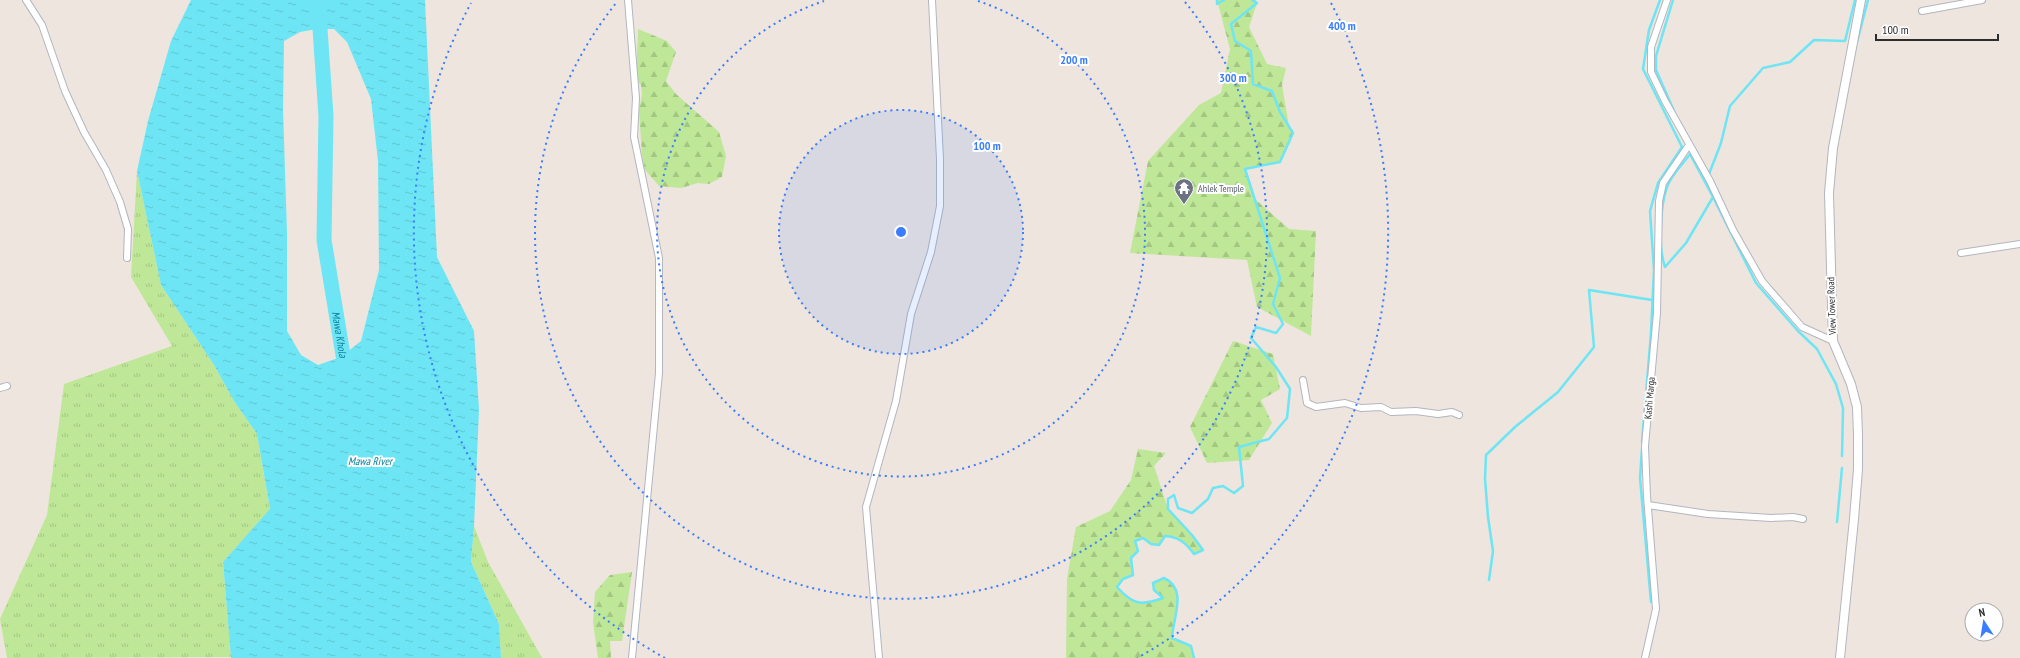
<svg xmlns="http://www.w3.org/2000/svg" width="2020" height="658" font-family="'PT Sans Narrow',sans-serif">
  <defs>
    <pattern id="grass-tufts" width="24" height="20" patternUnits="userSpaceOnUse"><rect width="24" height="20" fill="#bfe798"/><path d="M3 7l-1-3M5 7V3M7 7l1-3M15 17l-1-3M17 17v-4M19 17l1-3" fill="none" stroke="#a4c683"/></pattern>
    <pattern id="forest-firs" width="22" height="20" patternUnits="userSpaceOnUse"><rect width="22" height="20" fill="#bfe798"/><path d="M5 1l3.5 6h-7zM16 11l3.5 6h-7z" fill="#a4c683"/></pattern>
    <pattern id="water-ripples" width="26" height="14" patternUnits="userSpaceOnUse"><rect width="26" height="14" fill="#6de5f4"/><path d="M2 4q2-2 4 0t4 0M15 11q2-2 4 0t4 0" fill="none" stroke="#5fc5d1"/></pattern>
  </defs>
  <rect width="100%" height="100%" fill="#eee5de"/>
  <path fill="url(#grass-tufts)" d="M137 171 161 285 214 365 234 401 257 434 270 510 223 562 231 657 7 658 0 619 47 515 64 384 172 346 131 277Z
    M474 526 488 562 542 658H501L499 624 471 562Z"/>
  <path fill="url(#forest-firs)" d="M1217 0H1256L1257 3 1249 27 1267 64 1286 68 1282 85 1289 126 1293 133 1280 162 1245 169 1255 199 1289 229 1316 231 1311 336 1257 307 1247 260 1130 253 1148 161 1199 105 1221 93 1230 49Z
    M638 29 667 41 676 52 666 81 676 94 719 132 726 156 722 177 709 184 698 183 681 188 659 186 645 170 642 155 639 110 642 94 641 85 636 79Z
    M1233 341 1273 354 1280 389 1261 400 1272 423 1249 460 1207 463 1190 427Z
    M1138 449 1166 453 1154 466 1168 509 1192 535 1203 550 1194 553C1186 543 1179 537 1165 536L1159 545 1151 544 1143 538 1135 541 1138 551 1131 558 1133 575 1123 579 1117 587C1132 605 1142 606 1163 598L1154 590 1153 583 1164 578C1188 589 1173 617 1172 638L1191 646 1194 658H1066L1067 579 1076 527 1110 511 1131 480Z
    M632 572 622 641H610L611 658H598L593 622 595 592 610 575Z"/>
  <path fill="url(#water-ripples)" fill-rule="evenodd" d="M191 0H425L437 257 474 331 479 410 474 526 471 562 499 624 501 658H231L223 562 270 509 257 434 234 401 214 365 161 285 137 171 148 121 171 41ZM317 29H334L347 42 371 99 378 161 379 270 361 341 341 357 318 365 301 355 287 331V233L283 109 284 41 300 32Z"/>
  <g fill="none" stroke-linecap="round" stroke-linejoin="round">
    <path stroke="#6de5f4" stroke-width="2.5" d="M1217 0V4L1224 0
      M1673 0 1656 56V70L1674 111
      M1857 42 1868 0
      M1690 154 1713 197 1686 243 1665 267C1658 247 1660 207 1667 187 1671 175 1683 164 1690 154Z
      M1709 174 1721 143 1730 106 1763 68 1790 62 1814 40 1845 41 1855 0
      M1713 197 1756 283 1798 331 1817 349 1836 384 1843 408 1842 456
      M1642 442 1651 333 1654 270 1650 211 1658 183 1682 147 1643 69 1649 30 1660 0
      M1642 449 1640 478 1651 602
      M1837 522 1842 468
      M1489 580 1493 551 1488 517 1485 479 1486 455 1515 427 1558 392 1594 347 1589 290 1652 300
      M1194 658 1191 646 1172 638C1173 617 1188 589 1164 578L1153 583 1154 590 1163 598C1141 606 1133 605 1117 587L1123 579 1133 575 1131 558 1138 551 1135 541 1143 538 1151 544 1159 545 1165 536C1179 537 1186 543 1194 554L1203 550 1192 535 1168 509V499L1174 495 1178 508 1192 513 1208 499 1213 488 1223 486 1234 493 1243 486 1239 447 1269 439 1287 418 1290 389 1276 367 1251 338 1256 327 1276 333 1283 324 1273 304 1280 278 1245 169 1280 162 1293 133 1280 112 1272 91 1253 84 1251 51 1235 41 1231 24 1257 3 1252 0"/>
    <path stroke="#6de5f4" stroke-width="15" id="s1" d="M318 0 326 116 324 240 346 373"/>
    <defs>
      <path id="minor" d="M26 0 42 25 65 91 84 132 106 170 120 202 128 229 127 258
        M628 0 636 98 634 137 659 258V373L632 658
        M1667 0 1651 47V72L1665 101 1710 181 1733 230 1762 281 1802 327 1833 341
        M1922 11 1982 0
        M1961 253 2020 244
        M1303 380 1307 403 1316 407 1345 403 1361 408 1381 407 1391 412 1416 411 1438 414 1452 412 1459 415
        M0 388 7 386
        M1648 505 1708 514 1771 518 1793 517 1803 519
        M879 658 866 507 896 401 911 314 931 252 940 206V159L932 0
        M1645 658 1656 609 1647 496 1645 446 1657 313 1659 201 1663 183 1689 145"/>
      <path id="tertiary" d="M1840 658 1854 519 1858 469V435L1857 407 1851 384 1833 341 1829 193 1833 148 1861 0"/>
    </defs>
    <use href="#minor" stroke="#b2b6c0" stroke-width="8"/>
    <use href="#tertiary" stroke="#b2b6c0" stroke-width="10"/>
    <use href="#minor" stroke="#fff" stroke-width="6"/>
    <use href="#tertiary" stroke="#fff" stroke-width="8"/>
  </g>
  <circle cx="901" cy="232" r="122" fill="#3a7dff" fill-opacity=".12"/>
  <g fill="none" stroke="#3a7dff" stroke-width="2" stroke-dasharray="2 4">
    <circle cx="901" cy="232" r="122"/>
    <path d="M978 1A244 244 0 1 1 824 1"/>
    <path d="M1185 2A366 366 0 1 1 617 2"/>
    <path d="M665 658A487 487 0 0 1 471 3M1331 3A487 487 0 0 1 1137 658"/>
  </g>
  <defs>
    <symbol id="temple-pin" viewBox="-11 -11 22 30"><path d="M0 17L-7.5 6A9.5 9.5 0 1 1 7.5 6Z" fill="#6b7280" stroke="#fff"/><path d="M0-6L5-2H3V0L6.5 2.5H4V6H1.5V3h-3V6H-4V2.5H-6.5L-3 0V-2H-5Z" fill="#fff"/></symbol>
  </defs>
  <g fill-rule="evenodd">
    <use href="#temple-pin" x="1173" y="177" width="22" height="30"/>
  </g>
  <g text-anchor="middle" stroke-width="4" stroke-linejoin="round" paint-order="stroke">
    <g font-size="10" fill="#5b616d" stroke="#fff" text-anchor="start">
      <text x="1198" y="192">Ahlek Temple</text>
    </g>
    <g font-size="10" fill="#2c2c2c" stroke="#fff">
      <text transform="translate(1831 306) rotate(-92)" y="4">View Tower Road</text>
      <text transform="translate(1649 398) rotate(-85)" y="4">Kashi Marga</text>
    </g>
    <g font-size="11" font-style="italic" fill="#08809d" stroke="#fff">
      <text dy="4" stroke="none"><textPath href="#s1" startOffset="336">Mawa Khola</textPath></text>
      <text x="370" y="465">Mawa River</text>
    </g>
  </g>
  <circle cx="901" cy="232" r="6" fill="#3a7dff" stroke="#fff" stroke-width="2"/>
  <g font-size="12" text-anchor="middle" font-weight="bold" fill="#3a7dff" stroke="#fff" stroke-width="4" stroke-linejoin="round" paint-order="stroke">
    <text x="1342" y="30">400 m</text>
    <text x="1074" y="64">200 m</text>
    <text x="1233" y="82">300 m</text>
    <text x="987" y="150">100 m</text>
  </g>
  <g transform="translate(1984 622) rotate(348)"><circle r="19" fill="#ffffff" stroke="#ababab"/>
  <path d="M0-3L7 15L0 10L-7 15Z" fill="#3a7dff"/>
  <text y="-6" font-size="11" font-weight="bold" text-anchor="middle" fill="#2c2c2c">N</text>
  </g>
  <path d="M1876 34v6h122v-6" fill="none" stroke="#2c2c2c" stroke-width="2"/>
  <text x="1882" y="34" font-size="12" fill="#2c2c2c" stroke="#ffffff" stroke-width="3" paint-order="stroke">100 m</text>
</svg>
